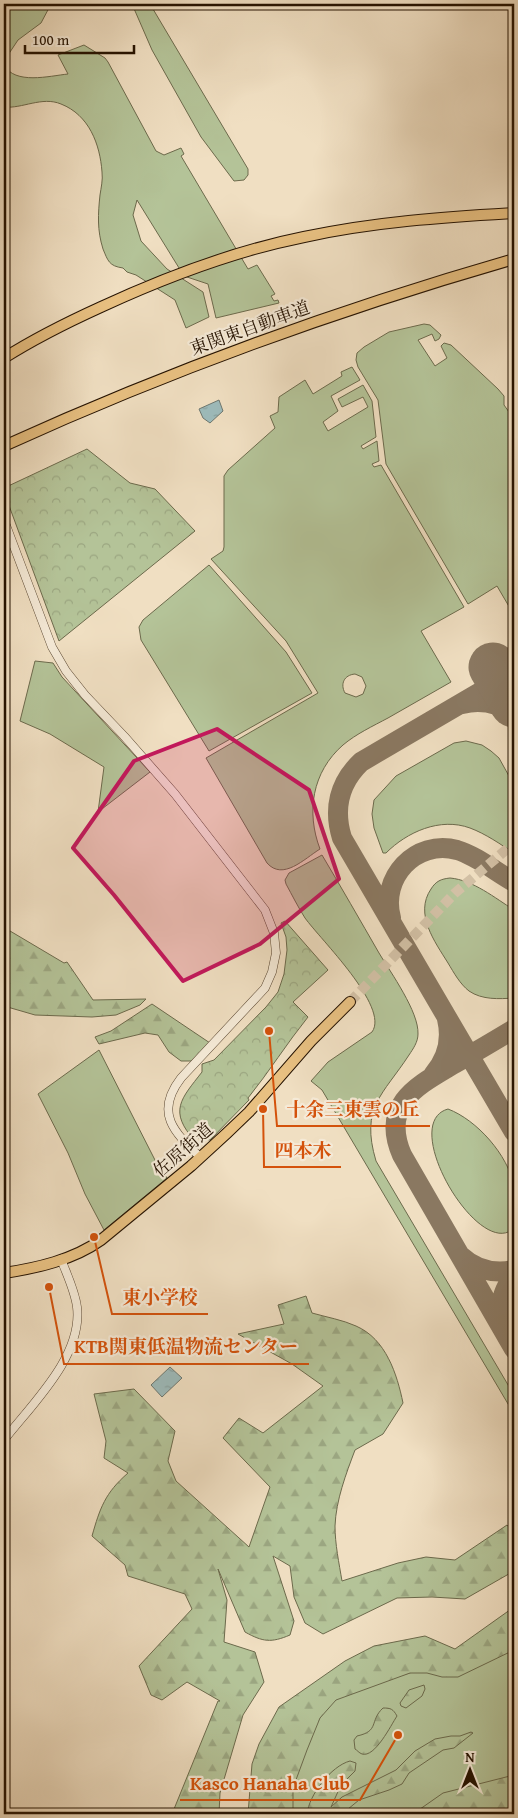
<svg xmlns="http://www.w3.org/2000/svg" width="518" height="1818" font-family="'Gentium Book Plus','Noto Serif JP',serif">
  <defs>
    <pattern id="forest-firs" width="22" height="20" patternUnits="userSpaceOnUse" patternTransform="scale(1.25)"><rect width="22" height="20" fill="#b4c398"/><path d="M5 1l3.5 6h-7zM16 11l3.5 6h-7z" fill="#9ba681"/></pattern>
    <pattern id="park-crowns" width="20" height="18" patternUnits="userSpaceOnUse" patternTransform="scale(1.25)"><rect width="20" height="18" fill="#b4c398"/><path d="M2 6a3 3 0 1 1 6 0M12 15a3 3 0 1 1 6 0" fill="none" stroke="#9ba681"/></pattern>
    <pattern id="water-ripples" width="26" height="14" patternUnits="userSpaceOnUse" patternTransform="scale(1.25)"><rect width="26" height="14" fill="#9dbbbb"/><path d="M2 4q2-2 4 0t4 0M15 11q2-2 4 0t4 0" fill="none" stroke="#87a09f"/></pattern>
  </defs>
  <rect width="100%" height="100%" fill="#f0dfc2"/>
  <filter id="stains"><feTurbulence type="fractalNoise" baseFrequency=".004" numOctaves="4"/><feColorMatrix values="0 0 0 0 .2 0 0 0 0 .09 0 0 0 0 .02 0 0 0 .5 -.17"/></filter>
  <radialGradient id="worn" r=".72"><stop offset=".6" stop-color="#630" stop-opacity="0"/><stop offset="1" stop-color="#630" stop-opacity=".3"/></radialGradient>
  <path fill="#b4c398" stroke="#6c6a4c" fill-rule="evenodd" d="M8 4H50V6L41 23 18 40 4 61V9Z
    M132 4H150L248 169V175L244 180 234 181 201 137 152 50Z
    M84 45 105 58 108 62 156 151 164 155 181 148 184 154 181 156 248 269 257 265 275 294 271 296 274 301 278 300 279 303 216 318 208 284 184 276 137 200 133 215 141 241 167 269 203 292 209 317 186 328 175 300 136 275 127 272 123 268C109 266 108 261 103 249 97 230 98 214 100 195 101 188 103 180 102 172 100 144 89 115 61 104 42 96 22 109 4 107V65C15 85 49 76 68 74L58 55Z
    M424 324 430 325 441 335 439 339 435 341 432 334 418 340 435 366 447 358 441 346 444 343 451 345 498 389 504 396V405L514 419V615L497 586 468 604 386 464 378 400 358 367 356 360 357 353 364 347 389 332Z
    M352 367 360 380 331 396 338 411 323 422 328 431 368 407 363 397 342 407 338 399 363 385 372 401 376 437 361 446 363 449 377 441 379 461 372 464 374 467 381 465 464 607 421 631 451 682C430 694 409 706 388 718 373 726 356 734 343 745 312 772 306 812 320 849 304 859 283 881 267 863L206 758 318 693 286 641 211 559 223 551 224 547V476L228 470 275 428 270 416 278 412 279 397 305 380 313 394 342 376 341 372ZM355 674 362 677 366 686 363 694 356 697 345 693C340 684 344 675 355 674Z
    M209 565 286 652 312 693 209 751 141 640 139 627 143 620Z
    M35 661 53 663 62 677 150 772 98 812 104 767 50 734 20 721Z
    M466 741 482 745 491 751 499 758 514 785V853C500 844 486 834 470 828 440 817 407 832 386 853H383L374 828 372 814 374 800 396 776 454 743Z
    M322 855C341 887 360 920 379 953 391 973 419 1012 418 1034 418 1042 413 1049 409 1055 383 1095 360 1107 376 1161L514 1395V1414L322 1090 311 1081 328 1062 372 1032C390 1007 320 939 305 918 298 907 292 895 286 884L285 880 289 873Z
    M450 878C473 880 495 898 514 910V998C499 999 482 1000 469 991 460 984 454 973 448 963 435 942 414 914 431 889 436 881 441 879 450 878Z
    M99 1050 156 1162 167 1178 104 1230 85 1194 68 1153 38 1094Z
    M448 1109C477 1120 508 1155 514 1186 517 1199 514 1215 514 1228 480 1262 397 1123 448 1109Z
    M514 1635V1814H257L296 1708 458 1658Z"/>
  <path fill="url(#forest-firs)" stroke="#6c6a4c" d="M4 922 7 923 5 928 64 963 67 962 93 1000 146 999 140 1005 116 1015 92 1017 35 1015 4 1006Z
    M152 1004 210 1043 191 1061H181L169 1052 158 1035 145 1033 99 1044 95 1037 111 1031Z
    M306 1296 312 1313C326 1317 343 1320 356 1326 386 1339 397 1374 403 1403L383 1434 355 1450C346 1474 336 1500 335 1526 335 1544 339 1563 342 1581L398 1563 426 1557 455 1560 507 1525 514 1533V1571L465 1599 432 1597 397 1598 323 1634 305 1623 294 1597 290 1566 273 1556 294 1621 290 1635C271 1643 263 1642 245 1632L218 1569 227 1600 224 1642 255 1652 264 1682 243 1715 220 1793 219 1814H172L218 1701H220L187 1682 162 1700 151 1695 139 1666 192 1609 185 1594 128 1576 125 1565 92 1536C100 1508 105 1493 128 1473L104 1458 106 1441 94 1394 134 1389 175 1431 168 1461 176 1481 249 1547 270 1487 223 1438 239 1418 263 1433 323 1386 292 1364 238 1334 284 1324 278 1305Z
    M514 1607V1650L458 1677H442L427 1673H410L336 1700 320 1718 307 1750 293 1788V1814H248L252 1764 259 1744 279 1707 345 1661 374 1646 425 1636 455 1649Z
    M424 1685 425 1689 422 1696 406 1708 401 1706 400 1703 409 1690Z
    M383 1708C391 1708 393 1709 397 1716 391 1725 375 1758 362 1754 359 1753 357 1750 355 1749L354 1740 357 1736C380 1731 369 1721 383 1708Z
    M471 1732 473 1733 454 1748 443 1750 409 1773 402 1784 389 1790 359 1800 342 1814H307C309 1795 331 1766 350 1761L356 1763 355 1771 341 1785 331 1807 342 1797 396 1770 415 1751 435 1739 451 1736H460Z
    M514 1775V1814H413L443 1793Z"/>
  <path fill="url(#park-crowns)" stroke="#6c6a4c" d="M87 449 130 483 155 489 195 531 59 641 4 492V488Z
    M285 921 328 970 293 1002 308 1017C287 1043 269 1072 248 1098L249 1100 210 1140 196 1138 195 1141C168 1111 181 1099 202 1072V1064L214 1060 266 1007 278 992 284 974 287 950 286 937 281 923Z"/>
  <path fill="url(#water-ripples)" stroke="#6d7770" d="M219 400 223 411 210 423 203 418 199 409Z
    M170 1367 182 1378 162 1397 151 1385Z"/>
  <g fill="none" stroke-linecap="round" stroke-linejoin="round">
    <path stroke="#8a7861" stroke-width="20" d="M501 680 361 762C339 783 333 809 342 838L514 1132
      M462 704C481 699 498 703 514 713
      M391 918C380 878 415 839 457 850 477 856 496 872 514 882
      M514 1029C494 1041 474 1053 454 1064 417 1086 380 1104 402 1155L514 1349
      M433 1075C447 1059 452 1040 447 1019
      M461 1256C476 1270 494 1274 514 1270
      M502 1327C498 1308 502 1291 514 1275"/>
    <path stroke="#8a7861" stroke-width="49" d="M493 667 514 703"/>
    <path stroke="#d2c0a5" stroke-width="10" stroke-dasharray="10 5" stroke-linecap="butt" d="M350 1002 455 893 514 843"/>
    <defs>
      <path id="tertiary" d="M4 520 52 647 66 671 85 695 124 736 175 794 265 910 274 933 276 953 272 972 265 988 181 1078C154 1113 174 1132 200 1157
        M4 1440C32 1404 83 1356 77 1307 75 1291 67 1275 61 1259"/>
      <path id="trunk" d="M4 1273C37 1268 73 1260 101 1240L191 1166 227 1133 249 1112 311 1041 350 1002"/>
      <path id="motorway" d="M4 358C34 339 68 322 101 307 166 277 234 251 304 237 373 222 444 217 514 213
        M4 446C169 371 340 309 514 259"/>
    </defs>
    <use href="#tertiary" stroke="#584530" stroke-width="9"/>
    <use href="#trunk" stroke="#251200" stroke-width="12"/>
    <use href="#motorway" stroke="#251200" stroke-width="12"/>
    <use href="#tertiary" stroke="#f5ead7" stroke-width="8"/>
    <use href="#trunk" stroke="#e8c081" stroke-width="10"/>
    <use href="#motorway" stroke="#e8c081" stroke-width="10"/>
  </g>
  <path fill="#c2185b" fill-opacity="0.2" stroke="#c2185b" stroke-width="4" stroke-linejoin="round" d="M217 729 309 790 339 879 260 944 183 981 114 895 73 848 134 761Z"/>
  <g text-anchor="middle" stroke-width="4.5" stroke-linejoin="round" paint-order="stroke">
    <g font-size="18" fill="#251200" stroke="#f5ead7">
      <text transform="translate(250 328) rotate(-20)" y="6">東関東自動車道</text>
      <text transform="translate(183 1150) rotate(-41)" y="6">佐原街道</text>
    </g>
  </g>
  <path fill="none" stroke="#d4520b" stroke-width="2" d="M269 1031L277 1126H430M263 1109L264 1167H341M94 1237L112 1314H208M49 1287L64 1364H309M398 1735L360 1800H180"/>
  <g fill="#d4520b" stroke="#f5ead7" stroke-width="2">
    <circle cx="269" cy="1031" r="5"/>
    <circle cx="263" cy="1109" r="5"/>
    <circle cx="94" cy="1237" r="5"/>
    <circle cx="49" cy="1287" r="5"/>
    <circle cx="398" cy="1735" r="5"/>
  </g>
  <g font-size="19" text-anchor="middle" font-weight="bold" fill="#d4520b" stroke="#f5ead7" stroke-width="4.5" stroke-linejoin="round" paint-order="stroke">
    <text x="353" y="1116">十余三東雲の丘</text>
    <text x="303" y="1157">四本木</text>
    <text x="160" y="1304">東小学校</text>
    <text x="186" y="1353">KTB関東低温物流センター</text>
    <text x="270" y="1790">Kasco Hanaha Club</text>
  </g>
  <rect width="518" height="1818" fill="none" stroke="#f0dfc2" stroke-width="20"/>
  <rect x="5" y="5" width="508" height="1808" fill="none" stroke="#251200" stroke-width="2.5"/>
  <rect x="10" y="10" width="498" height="1798" fill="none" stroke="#251200"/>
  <g transform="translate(470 1770)" stroke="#f5ead7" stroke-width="4" paint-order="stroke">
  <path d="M0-4L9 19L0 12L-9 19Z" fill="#251200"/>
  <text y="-8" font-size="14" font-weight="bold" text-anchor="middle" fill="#251200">N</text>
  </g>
  <path d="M25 45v8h109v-8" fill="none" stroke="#251200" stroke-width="2.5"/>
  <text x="32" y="45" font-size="15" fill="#251200" stroke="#f5ead7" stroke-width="4" paint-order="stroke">100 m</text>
  <rect width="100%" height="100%" filter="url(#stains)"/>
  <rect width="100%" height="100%" fill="url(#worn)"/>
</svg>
